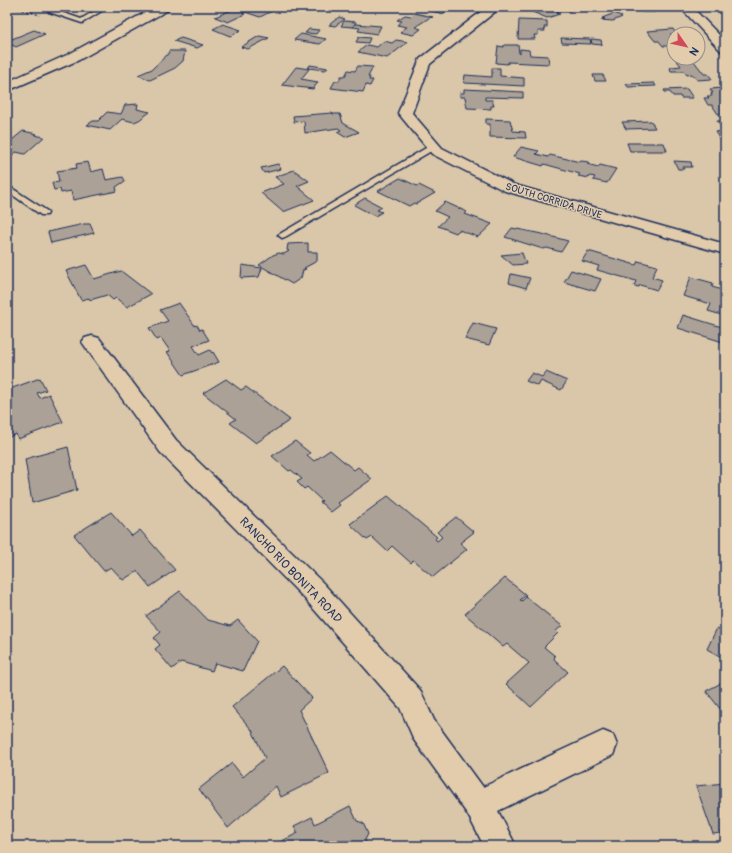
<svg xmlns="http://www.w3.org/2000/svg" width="732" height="853" font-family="Pangolin,sans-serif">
  <rect width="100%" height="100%" fill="#dac6a8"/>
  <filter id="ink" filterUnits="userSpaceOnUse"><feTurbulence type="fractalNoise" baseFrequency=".025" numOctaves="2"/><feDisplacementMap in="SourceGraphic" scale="8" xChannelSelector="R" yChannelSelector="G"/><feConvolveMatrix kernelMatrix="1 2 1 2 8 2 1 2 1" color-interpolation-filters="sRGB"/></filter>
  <g filter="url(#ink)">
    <path fill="#aba196" stroke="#1b2f5e" d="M238 7H273L276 9 260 17 245 12 242 13 245 14 228 22 215 17Z
      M437 7H450L443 14 432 11Z
      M542 7H576L577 8 569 11 565 9 556 12 560 14 547 18 530 11Z
      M634 7H652L655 12H643Z
      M414 13 433 17 429 18 415 27 421 29 413 35 400 32 407 27 397 25 402 21 397 20 405 15 411 16Z
      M615 13 622 17 613 21 601 20 605 19 602 18Z
      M339 17 345 19 335 26 329 25Z
      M519 20 547 21V27H544L545 31H538V35H534L535 39H518Z
      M344 21 356 22 353 27 341 26Z
      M223 24 241 30 230 36 213 29Z
      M355 24 381 26 377 34 358 31 360 28 353 27Z
      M309 29 319 30 316 34 305 33Z
      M673 29 676 34H670L674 37V51L670 46H663L659 41H655L647 31Z
      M34 30 45 34 16 47 10 44 7 46V39H12Z
      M301 34 326 39 320 44 294 40Z
      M259 36 269 38 248 49 241 47Z
      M359 37 370 38 368 43 356 42Z
      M181 38 203 45 197 48 174 41Z
      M561 38 590 39 591 44 562 43Z
      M591 39 601 40 602 45 592 44Z
      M396 40 408 42 387 58 358 52 367 45 377 47 384 41 392 43Z
      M504 45H518L519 53 520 54V49L529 50 530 55 548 56 549 64 508 62V64L496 63 498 46 504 47Z
      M169 51H185L183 61 175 68 150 80 138 75 152 69 168 54Z
      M675 58H694L696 60H693L704 74H708L712 79 697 80 692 74 687 75 684 71H671L670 68 672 67 681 66Z
      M310 65 328 68 325 70 308 68Z
      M358 66 373 67 368 77H370L369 80H373L370 86 366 85 363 92 331 88 335 81H339L341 76H345L348 70 355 71Z
      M296 67 309 69 301 79 318 82 313 89 282 85Z
      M492 68H500V76L524 78V86L464 83 465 75 492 77Z
      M593 75H603L606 81H595Z
      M654 83 656 86 628 87 626 84Z
      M723 88 725 92V113L718 114 712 105H708L704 98H709L707 96H712L711 93H713L710 89Z
      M464 89 523 92V98L485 97V100H492L494 106H491V109L467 108 465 97H460V93H464Z
      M687 89 693 98H681L680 96H673L670 92H665L664 90Z
      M138 104 137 109 150 112 139 120 134 122 122 119 110 130 87 125 93 121H98L107 112 121 114 125 105Z
      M332 113 333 114H340L343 123 359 132 345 137 337 132 341 130 338 128 305 133 304 121 294 122 293 116Z
      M486 119 510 120 513 131 525 132 526 138 490 137V124H486Z
      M651 121 655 128 626 129 622 122Z
      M717 121H725V144H723L715 132 724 131Z
      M23 131 37 134 35 135 44 137 25 154 16 152 11 156 7 155 11 151 7 150V144Z
      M627 143H664L667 151H630Z
      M521 147 539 151 536 154 548 157 550 155 580 162 581 161 589 162 587 164 598 167 600 165 616 169 607 183 593 180 595 177 590 176 589 178 578 176 580 174 544 164 543 166 513 157Z
      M674 161 691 162 692 167H683L684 169H678Z
      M88 162 91 172 103 169 106 180 123 177 125 181 116 187 117 191 73 200 71 191 61 193 60 189 54 190 52 183 59 182 57 171 77 168 76 164Z
      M278 164 281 169 264 173 261 168Z
      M294 170 309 181 297 186 314 200 283 212 261 193 284 184 275 177Z
      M400 178 417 186 419 185 435 193 416 204 414 203 409 206 378 191Z
      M365 198 382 207 377 210 382 212 375 216 354 205Z
      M445 202 467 212 465 214 492 224 478 237 459 230 456 233 438 226 448 217 435 211Z
      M84 224H90L94 233 51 243 48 232Z
      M512 228 542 234 568 241 561 252 547 248 543 249 505 237Z
      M308 243V252H317V261L304 268 306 269 303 270 301 278 292 284 259 265 273 255 279 253 284 254 289 251 287 250 288 244Z
      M588 251 636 265 638 261 657 266 652 277 662 280 657 290 640 285 639 287 634 286 636 281 597 270 599 266 582 261Z
      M522 253 526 264 513 265 501 255Z
      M86 265 94 279 121 271 151 294 127 307 116 298 113 300 107 295 90 300 89 298 81 300 66 271Z
      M242 265 262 268 259 277 241 278Z
      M571 270 601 279 595 291 564 282Z
      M511 274 530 278 526 288 509 283Z
      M691 277 713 283 712 287 725 291V316L708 311 711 304 683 296Z
      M179 303 195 326 197 325 200 330 202 329 209 340 193 346 199 355 210 350 212 353 213 352 219 362 183 375 167 352 170 351 161 338 157 340 149 328 168 321 160 310Z
      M683 315 725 328 723 342 678 328Z
      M473 323 496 329 489 345 465 339Z
      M546 372 567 381 561 390 541 381 538 386 526 381 532 373 542 377Z
      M40 378 46 390 37 393 40 398 49 394 63 422 18 439 16 434 7 438V390Z
      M226 379 241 390 246 387 290 420 256 443 230 423 236 419 203 393Z
      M295 441 310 453 307 455 314 461 330 450 354 470 358 467 372 479 338 503 340 505 331 512 320 502 322 501 307 487 304 489 297 482 302 479 291 470 289 471 272 456Z
      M68 447 77 490 32 503 25 459Z
      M388 496 437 537 435 539 437 541 442 537 437 532 456 517 474 532 460 543 467 549 433 577 413 560 411 563 392 546 387 551 372 537 367 540 350 524Z
      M111 512 132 536 140 530 175 570 150 587 137 571 123 580 111 567 104 571 74 535Z
      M505 578 526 595 520 600 522 601 526 597 562 626 556 631 558 633 544 647 555 656 554 659 568 672 531 707 506 684 529 663 507 644 503 647 465 614Z
      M180 591 208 620 230 626 238 620 257 641 243 671 215 663 212 671 181 662 172 669 155 649 160 645 154 638 161 632 146 616Z
      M717 628 725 632V659L707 649Z
      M282 666 312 698 299 710 329 773 281 797 276 786 228 828 199 789 232 763 243 777 265 758 252 730 232 707Z
      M725 681V715L706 691Z
      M725 783V839L721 833 713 834 696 786Z
      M350 806 357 821 363 823 368 834 365 840 368 846H279L278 843 298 833 294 826 312 817 315 824Z"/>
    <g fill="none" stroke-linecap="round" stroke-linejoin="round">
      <defs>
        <path id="lane" d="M52 7H58L55 10 81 19 101 7H108L82 23 49 12 48 11Z
          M431 145H434L438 147 285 237 282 238 278 235Z
          M7 185 47 211 48 213 47 215H41L7 191Z"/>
        <path id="street" d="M487 7H501L430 64 412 113 442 148 515 185 725 244V254L505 191 432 154 398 113 420 59Z
          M680 7H692L725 41V52L721 51Z
          M92 336 99 338 176 440 323 583 420 690 434 720 483 787 603 731 613 735 617 745 613 755 498 811 516 846H484L468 815 414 740 400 708 305 599 160 452 82 342 85 338Z"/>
        <path id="secondary" d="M155 7H170L168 10 79 60 7 91V82L69 54Z"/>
      </defs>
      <use href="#lane" stroke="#1b2f5e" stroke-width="3"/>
      <use href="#street" stroke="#1b2f5e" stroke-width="3"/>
      <use href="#secondary" stroke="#1b2f5e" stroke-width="3"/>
      <path stroke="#1b2f5e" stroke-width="1.5" stroke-dasharray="2.5 2" stroke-linecap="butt" d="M14 7 40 15"/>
      <use href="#lane" fill="#e2ccab" fill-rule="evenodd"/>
      <use href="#street" fill="#e2ccab" fill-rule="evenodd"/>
      <use href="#secondary" fill="#e2ccab" fill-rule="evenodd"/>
    </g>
  </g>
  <g text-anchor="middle" stroke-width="3" stroke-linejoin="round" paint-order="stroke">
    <g font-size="10" fill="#1b2f5e" stroke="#e2ccab">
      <text transform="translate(554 200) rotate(17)" y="4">SOUTH CORRIDA DRIVE</text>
    </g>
    <g font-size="12" fill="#1b2f5e" stroke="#e2ccab">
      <text transform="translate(291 570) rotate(46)" y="4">RANCHO RIO BONITA ROAD</text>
    </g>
  </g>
  <rect width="732" height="853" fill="none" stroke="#e2ccab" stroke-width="24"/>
  <rect x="12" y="12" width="708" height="829" fill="none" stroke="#1b2f5e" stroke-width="1.5" filter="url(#ink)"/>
  <g transform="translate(686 46) rotate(124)"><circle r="19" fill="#e2ccab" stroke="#928d8c"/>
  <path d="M0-3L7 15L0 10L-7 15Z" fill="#d1495b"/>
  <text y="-6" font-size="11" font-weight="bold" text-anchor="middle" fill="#1b2f5e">N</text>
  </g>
</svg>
